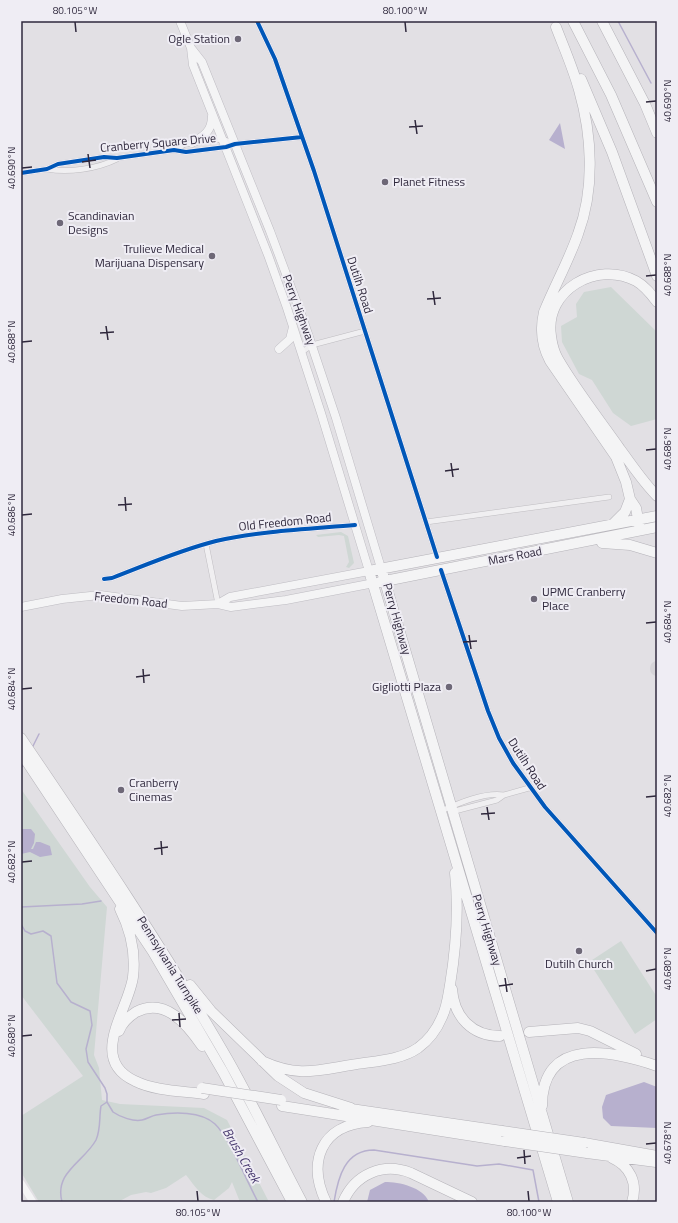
<svg xmlns="http://www.w3.org/2000/svg" width="678" height="1223" font-family="'Titillium Web',sans-serif">
  <rect width="100%" height="100%" fill="#e2e0e4"/>
  <path fill="#cfd7d4" d="M611 287 657 332V419L631 426 613 413 592 380 579 374 562 342 561 326 577 317 576 304 584 292Z
    M341 532 348 536 354 563 349 568 346 567 349 562 344 536 339 535 318 537 316 535Z
    M21 789 90 887 107 907 94 1055 99 1068 102 1100 120 1104 204 1108 227 1120 269 1202H240L232 1182 229 1188 214 1200C201 1197 195 1186 186 1175L166 1188 151 1193 146 1192 131 1195 118 1202H39L21 1172V1116L83 1076 21 995Z
    M621 941 657 997V1019L635 1034 589 962Z"/>
  <path fill="#b7b0ce" d="M560 123 565 149 549 140Z
    M21 829H31L35 834 34 843 31 849H33L36 842H40L50 846 52 855 40 857 30 852 21 854Z
    M644 1082 657 1087V1128L611 1126 603 1118 602 1107 606 1095Z
    M385 1182C399 1182 423 1187 429 1202H367L370 1190Z"/>
  <g fill="none" stroke-linecap="round" stroke-linejoin="round">
    <path stroke="#b7b0ce" stroke-width="1.5" d="M618 21 651 83
      M32 748 39 734
      M21 768 24 764
      M21 907 82 904 101 901
      M21 924 25 931 31 934 43 931 51 936 57 983 71 1002 90 1011 92 1025 86 1049 88 1062 105 1088 107 1094V1102L113 1112C120 1117 134 1122 142 1120 147 1119 151 1116 156 1115 174 1112 201 1111 215 1124 229 1137 248 1184 258 1202
      M62 1202C54 1172 84 1162 96 1140 101 1129 99 1117 101 1106L107 1102
      M334 1202C338 1177 345 1150 374 1150L477 1166 499 1164 533 1170 539 1202"/>
    <path stroke="#d6d4d8" stroke-width="14" d="M657 669V668"/>
    <defs>
      <path id="street" d="M257 21 275 59 314 171 437 557
        M174 150 185 144 222 139 234 143
        M47 169C68 173 97 169 117 159
        M21 173 47 169 58 164 104 157 117 158 174 150 186 152 226 147 235 144 302 137
        M302 352 312 345 365 331
        M426 522 609 497
        M206 544 218 604
        M441 570 488 711 499 738 513 763 545 807 657 933
        M104 579 112 578C146 565 180 550 216 541 261 531 309 529 355 525
        M441 811C459 803 484 792 504 795
        M451 812 497 800 504 795 529 788"/>
      <path id="primary" d="M180 21 191 48 202 62 270 231 304 322 336 418 381 568
        M191 48 193 65 268 255 287 308 321 413 369 571 230 597 218 604
        M192 143C204 136 212 131 212 116
        M279 349 290 339 293 327
        M21 607 62 599 100 595 182 606 218 604 231 607 286 600 374 583"/>
      <path id="highway" d="M573 21 611 95 657 202
        M602 21 645 104 657 133
        M556 27C564 48 573 68 579 90 592 135 595 189 578 234 569 260 555 285 544 312 540 329 542 346 550 361L616 457 626 482 630 499 636 508 640 530
        M581 79 612 152 657 276
        M657 302C651 294 645 286 636 281 597 260 544 290 551 336 552 344 554 352 558 359 576 390 599 419 620 449 632 465 643 482 657 496
        M613 524 625 512 630 499
        M602 543 630 545 657 553
        M381 568 568 1202
        M380 582 657 527
        M21 738C93 844 164 949 228 1060 254 1106 277 1155 302 1202
        M21 753 153 952 223 1072 292 1202
        M120 909C131 931 136 952 133 977 129 1009 87 1059 135 1081 155 1091 182 1091 204 1094
        M190 985 211 1011 278 1076 304 1093 351 1108
        M452 989C454 1017 472 1036 500 1036
        M119 1031C122 1023 128 1017 136 1012 165 997 187 1024 202 1046
        M529 1032 578 1028 590 1031 636 1054
        M262 1061C297 1077 315 1071 351 1065 373 1061 399 1061 418 1048 429 1040 437 1029 442 1017 447 1007 448 996 450 985 456 948 459 910 455 873
        M282 1106 505 1141
        M542 1106C542 1035 613 1051 657 1066
        M344 1108 502 1131
        M584 1143 657 1156
        M587 1153 656 1162
        M612 1158C630 1166 638 1183 632 1202
        M326 1202C307 1162 321 1125 368 1122
        M343 1202C355 1174 383 1162 411 1173L472 1202
        M558 1202 369 571 657 516"/>
    </defs>
    <use href="#street" stroke="#bfbdc1" stroke-width="6"/>
    <use href="#primary" stroke="#bebcc2" stroke-width="9"/>
    <use href="#highway" stroke="#b5b3b9" stroke-width="11"/>
    <use href="#street" stroke="#f0eff1" stroke-width="5"/>
    <path stroke="#f4f4f5" stroke-width="7" d="M21 1183 33 1202"/>
    <use href="#primary" stroke="#f4f4f5" stroke-width="8"/>
    <use href="#highway" stroke="#f4f4f5" stroke-width="10"/>
    <defs>
      <path id="highway-bridge" d="M202 1088 281 1100
        M502 1131 584 1143
        M505 1141 587 1153"/>
    </defs>
    <use href="#highway-bridge" stroke="#b5b3b9" stroke-width="11" stroke-linecap="butt"/>
    <use href="#highway-bridge" stroke="#f4f4f5" stroke-width="10"/>
    <defs>
      <path id="cycleway" d="M257 21 275 59 314 171 437 557
        M21 173 47 169 58 164 104 157 117 158 174 150 186 152 226 147 235 144 302 137
        M441 570 488 711 499 738 513 763 545 807 657 933
        M104 579 112 578C146 565 180 550 216 541 261 531 309 529 355 525"/>
    </defs>
    <use href="#cycleway" stroke="#efedf4" stroke-width="6"/>
    <use href="#cycleway" stroke="#0057b8" stroke-width="4"/>
  </g>
  <path fill="none" stroke="#2f283c" stroke-width="1.5" d="M75 22 76 32M405 22 406 32M646 102 656 101M415 120 417 134M409 127 423 126M88 154 90 168M82 162 96 160M22 168 32 167M646 276 656 275M433 291 435 305M427 299 441 298M106 326 108 340M100 333 114 332M22 342 32 341M646 450 656 449M451 463 453 477M445 471 459 469M125 497 126 511M118 505 132 504M22 515 32 514M646 623 656 622M469 635 471 649M463 642 477 641M143 669 144 683M136 677 150 675M22 689 32 688M646 797 656 796M487 807 489 820M481 814 495 813M161 841 162 855M154 849 168 847M22 862 32 861M646 971 656 969M505 978 507 992M499 986 513 984M179 1013 180 1027M172 1020 186 1019M22 1036 32 1035M646 1144 656 1143M524 1150 525 1164M517 1158 531 1156M197 1191 198 1201M528 1191 529 1201"/>
  <g fill="#6e6877" stroke="#efedf4" stroke-width="1.5">
    <circle cx="238" cy="39" r="4"/>
    <circle cx="385" cy="182" r="4"/>
    <circle cx="60" cy="223" r="4"/>
    <circle cx="212" cy="256" r="4"/>
    <circle cx="534" cy="599" r="4"/>
    <circle cx="449" cy="687" r="4"/>
    <circle cx="121" cy="790" r="4"/>
    <circle cx="579" cy="951" r="4"/>
  </g>
  <g text-anchor="middle" stroke-width="4" stroke-linejoin="round" paint-order="stroke">
    <g font-size="12" fill="#2f283c" stroke="#efedf4" text-anchor="start">
      <text x="230" y="43" text-anchor="end">Ogle Station</text>
      <text x="393" y="186">Planet Fitness</text>
      <text x="68" y="220">Scandinavian<tspan x="68" dy="14">Designs</tspan></text>
      <text x="204" y="253" text-anchor="end">Trulieve Medical<tspan x="204" dy="14">Marijuana Dispensary</tspan></text>
      <text x="542" y="596">UPMC Cranberry<tspan x="542" dy="14">Place</tspan></text>
      <text x="441" y="691" text-anchor="end">Gigliotti Plaza</text>
      <text x="129" y="787">Cranberry<tspan x="129" dy="14">Cinemas</tspan></text>
      <text x="579" y="968" text-anchor="middle">Dutilh Church</text>
    </g>
    <g font-size="12" fill="#2f283c" stroke="#efedf4">
      <text transform="translate(158 143) rotate(-5)" y="4">Cranberry Square Drive</text>
      <text transform="translate(360 285) rotate(72)" y="4">Dutilh Road</text>
      <text transform="translate(299 310) rotate(70)" y="4">Perry Highway</text>
      <text transform="translate(285 522) rotate(-6)" y="4">Old Freedom Road</text>
      <text transform="translate(515 556) rotate(-11)" y="4">Mars Road</text>
      <text transform="translate(131 600) rotate(6)" y="4">Freedom Road</text>
      <text transform="translate(397 619) rotate(74)" y="4">Perry Highway</text>
      <text transform="translate(527 764) rotate(57)" y="4">Dutilh Road</text>
      <text transform="translate(487 930) rotate(73)" y="4">Perry Highway</text>
      <text transform="translate(170 965) rotate(58)" y="4">Pennsylvania Turnpike</text>
    </g>
    <g font-size="13" font-style="italic" fill="#44366c" stroke="#efedf4">
      <text transform="translate(242 1155) rotate(60)" y="5">Brush Creek</text>
    </g>
  </g>
  <rect width="678" height="1223" fill="none" stroke="#efedf4" stroke-width="44"/>
  <rect x="22" y="22" width="634" height="1179" fill="none" stroke="#2f283c" stroke-width="1.5"/>
  <g font-size="10" text-anchor="middle" fill="#2f283c">
    <text x="75" y="14">80.105°W</text>
    <text x="405" y="14">80.100°W</text>
    <text transform="translate(667 101) rotate(-90)" y="4">40.690°N</text>
    <text transform="translate(11 168) rotate(-90)" y="4">40.690°N</text>
    <text transform="translate(667 275) rotate(-90)" y="4">40.688°N</text>
    <text transform="translate(11 342) rotate(-90)" y="4">40.688°N</text>
    <text transform="translate(667 449) rotate(-90)" y="4">40.686°N</text>
    <text transform="translate(11 515) rotate(-90)" y="4">40.686°N</text>
    <text transform="translate(667 622) rotate(-90)" y="4">40.684°N</text>
    <text transform="translate(11 689) rotate(-90)" y="4">40.684°N</text>
    <text transform="translate(667 796) rotate(-90)" y="4">40.682°N</text>
    <text transform="translate(11 862) rotate(-90)" y="4">40.682°N</text>
    <text transform="translate(667 969) rotate(-90)" y="4">40.680°N</text>
    <text transform="translate(11 1036) rotate(-90)" y="4">40.680°N</text>
    <text transform="translate(667 1143) rotate(-90)" y="4">40.678°N</text>
    <text x="198" y="1216">80.105°W</text>
    <text x="529" y="1216">80.100°W</text>
  </g>
</svg>
